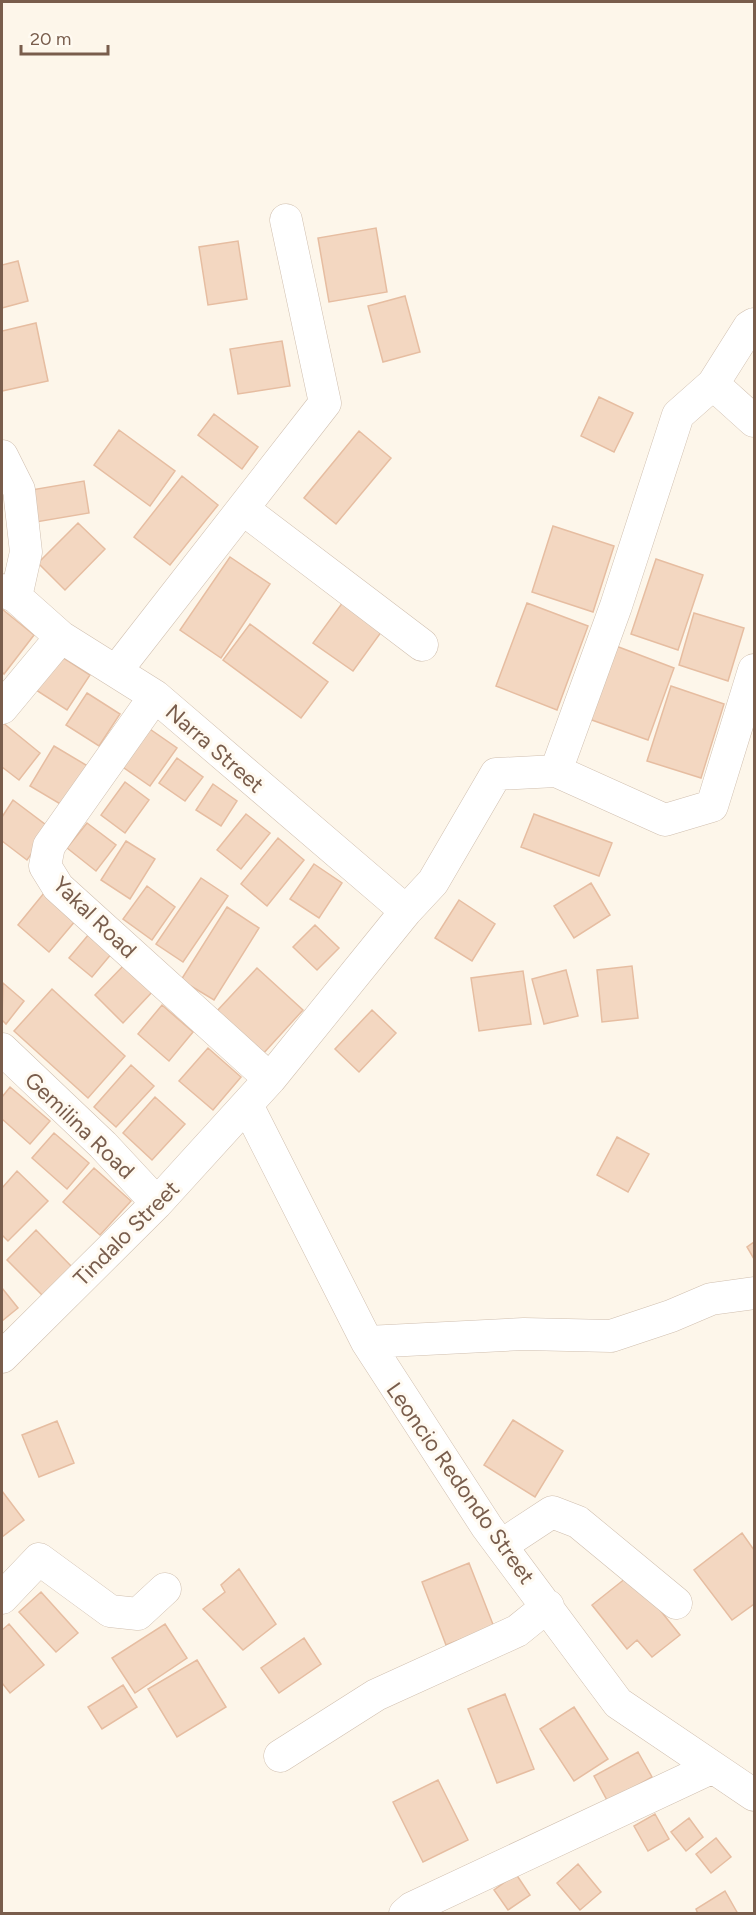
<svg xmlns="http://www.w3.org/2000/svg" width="756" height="1915" font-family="Figtree,sans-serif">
  <rect width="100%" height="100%" fill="#fdf6ea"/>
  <path fill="#f3d7c1" stroke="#e6bda1" stroke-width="1.5" d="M376 228 387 292 329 302 318 238Z
    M238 241 247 299 208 305 199 247Z
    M18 261 28 301 2 308V265Z
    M405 296 420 352 383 362 368 306Z
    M36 323 48 381 2 391V331Z
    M282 341 290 386 238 394 230 349Z
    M599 397 633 413 614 452 581 436Z
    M214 414 258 447 242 469 198 435Z
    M119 430 175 471 150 506 94 465Z
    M359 431 391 458 336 524 304 498Z
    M182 476 218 505 170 565 134 537Z
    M84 481 89 513 36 522 31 490Z
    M78 523 105 549 65 590 38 563Z
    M553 526 614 546 593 612 532 592Z
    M230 557 270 584 221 658 180 630Z
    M656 559 703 575 678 650 631 634Z
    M343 602 382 631 353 671 313 643Z
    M527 603 588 626 557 710 496 686Z
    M2 609 34 635 4 674 2 672Z
    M694 613 744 628 728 681 679 665Z
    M250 624 328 682 301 718 223 660Z
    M616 646 674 668 648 740 589 719Z
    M59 655 90 675 67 710 36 690Z
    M671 686 724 704 701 778 647 761Z
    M87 693 120 714 99 746 66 725Z
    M2 722 40 753 19 780 2 767Z
    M144 725 177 748 150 786 117 763Z
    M54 746 91 768 67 808 30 786Z
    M177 758 203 777 185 801 159 783Z
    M125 782 149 800 125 833 101 815Z
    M213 784 237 801 221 826 196 810Z
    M13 800 50 828 27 860 2 841V817Z
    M246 814 270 833 241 869 217 850Z
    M534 814 612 843 599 876 521 847Z
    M87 823 116 845 96 871 67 848Z
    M278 838 304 860 267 906 241 884Z
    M126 841 155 859 130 899 101 880Z
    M314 864 342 883 319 918 290 899Z
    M201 878 228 896 183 962 156 944Z
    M591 883 610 915 574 938 554 906Z
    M147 886 175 907 152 940 123 919Z
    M44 893 76 920 49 952 18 925Z
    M459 900 495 924 472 961 435 938Z
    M227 907 259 928 214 1000 181 980Z
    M315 925 339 948 317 970 293 947Z
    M89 934 112 953 92 977 69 958Z
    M126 963 154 990 123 1023 95 995Z
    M632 966 638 1018 602 1022 597 970Z
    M257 968 303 1010 262 1055 216 1012Z
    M566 970 578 1016 544 1024 532 979Z
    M523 971 531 1024 479 1031 471 978Z
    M3 983 24 1001 6 1024 2 1020Z
    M52 989 125 1056 88 1098 14 1031Z
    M162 1005 193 1032 169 1061 138 1034Z
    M372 1010 396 1033 359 1072 335 1049Z
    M208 1048 241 1077 213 1110 179 1081Z
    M131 1065 154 1086 116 1127 94 1107Z
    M10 1087 50 1121 30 1144 2 1119V1097Z
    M155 1097 185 1124 152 1160 123 1133Z
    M54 1133 89 1163 67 1189 32 1158Z
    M617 1137 649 1154 628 1192 597 1175Z
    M94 1168 131 1201 100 1235 63 1202Z
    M17 1171 48 1201 8 1241 2 1235V1188Z
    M36 1230 72 1267 43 1296 7 1260Z
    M754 1242V1259L747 1247Z
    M2 1288 18 1308 2 1321Z
    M513 1420 563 1451 535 1497 484 1465Z
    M57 1421 74 1463 39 1477 22 1435Z
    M2 1491 24 1520 2 1537Z
    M742 1533 754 1550V1604L732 1620 694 1570Z
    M469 1563 494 1627 446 1645 422 1582Z
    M239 1569 276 1624 243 1650 203 1609 225 1592 221 1585Z
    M631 1574 680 1635 652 1657 637 1640 627 1649 592 1605Z
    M41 1592 78 1633 56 1652 19 1612Z
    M9 1624 44 1665 10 1693 2 1683V1630Z
    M165 1624 187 1658 135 1693 112 1658Z
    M304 1638 321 1664 279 1693 261 1668Z
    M197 1660 226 1707 177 1737 148 1689Z
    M123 1685 137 1707 102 1729 88 1707Z
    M505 1694 534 1769 497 1783 468 1709Z
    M574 1707 608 1759 574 1781 540 1729Z
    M638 1752 652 1777 608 1802 594 1776Z
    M438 1780 468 1840 423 1862 393 1802Z
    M655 1814 669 1839 648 1851 634 1826Z
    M689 1818 703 1837 686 1851 671 1832Z
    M716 1838 731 1857 711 1873 696 1854Z
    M578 1864 601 1892 580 1910 557 1883Z
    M516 1874 530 1895 508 1910 494 1890Z
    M725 1891 738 1914H698L696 1909Z"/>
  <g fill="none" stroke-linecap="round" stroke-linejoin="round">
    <defs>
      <path id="minor" d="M713 384 754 421
        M2 456 19 490 26 552 16 597
        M243 509 422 645
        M2 590 16 597 61 637 155 696 406 911
        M116 671 325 403 286 220
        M155 696 49 846 45 866 58 887 270 1079
        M2 708 61 637
        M556 771 665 820 712 806 754 670
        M2 1049 103 1145 157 1203
        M247 1105 367 1342 487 1527 618 1703 754 1795
        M367 1342 524 1334 611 1336 671 1316 711 1299 754 1293
        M2 1357 157 1203 270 1079 406 911 433 882 496 774 556 771 616 606 678 415 713 384 749 327 754 324
        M502 1545 552 1512 578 1522 676 1603
        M2 1598 39 1559 110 1611 138 1614 165 1589
        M280 1756 376 1695 517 1631 548 1606
        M405 1914 412 1908 711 1768"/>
    </defs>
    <use href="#minor" stroke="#d0bfaf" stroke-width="33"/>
    <use href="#minor" stroke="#fff" stroke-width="32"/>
  </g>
  <g text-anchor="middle" stroke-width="6" stroke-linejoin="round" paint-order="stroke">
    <g font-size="22" fill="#795d4c" stroke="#fffaf1">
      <text transform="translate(215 748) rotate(41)" y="8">Narra Street</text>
      <text transform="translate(95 917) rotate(44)" y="8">Yakal Road</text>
      <text transform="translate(80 1125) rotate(44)" y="8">Gemilina Road</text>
      <text transform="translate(126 1233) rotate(-45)" y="8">Tindalo Street</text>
      <text transform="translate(461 1483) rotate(55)" y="8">Leoncio Redondo Street</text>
    </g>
  </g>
  <rect width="756" height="1915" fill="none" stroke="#795d4c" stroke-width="6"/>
  <path d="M21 45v9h87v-9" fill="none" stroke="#795d4c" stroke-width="3"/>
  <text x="30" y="45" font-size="18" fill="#795d4c" stroke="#fffaf1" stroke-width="4.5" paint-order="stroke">20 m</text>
</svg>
